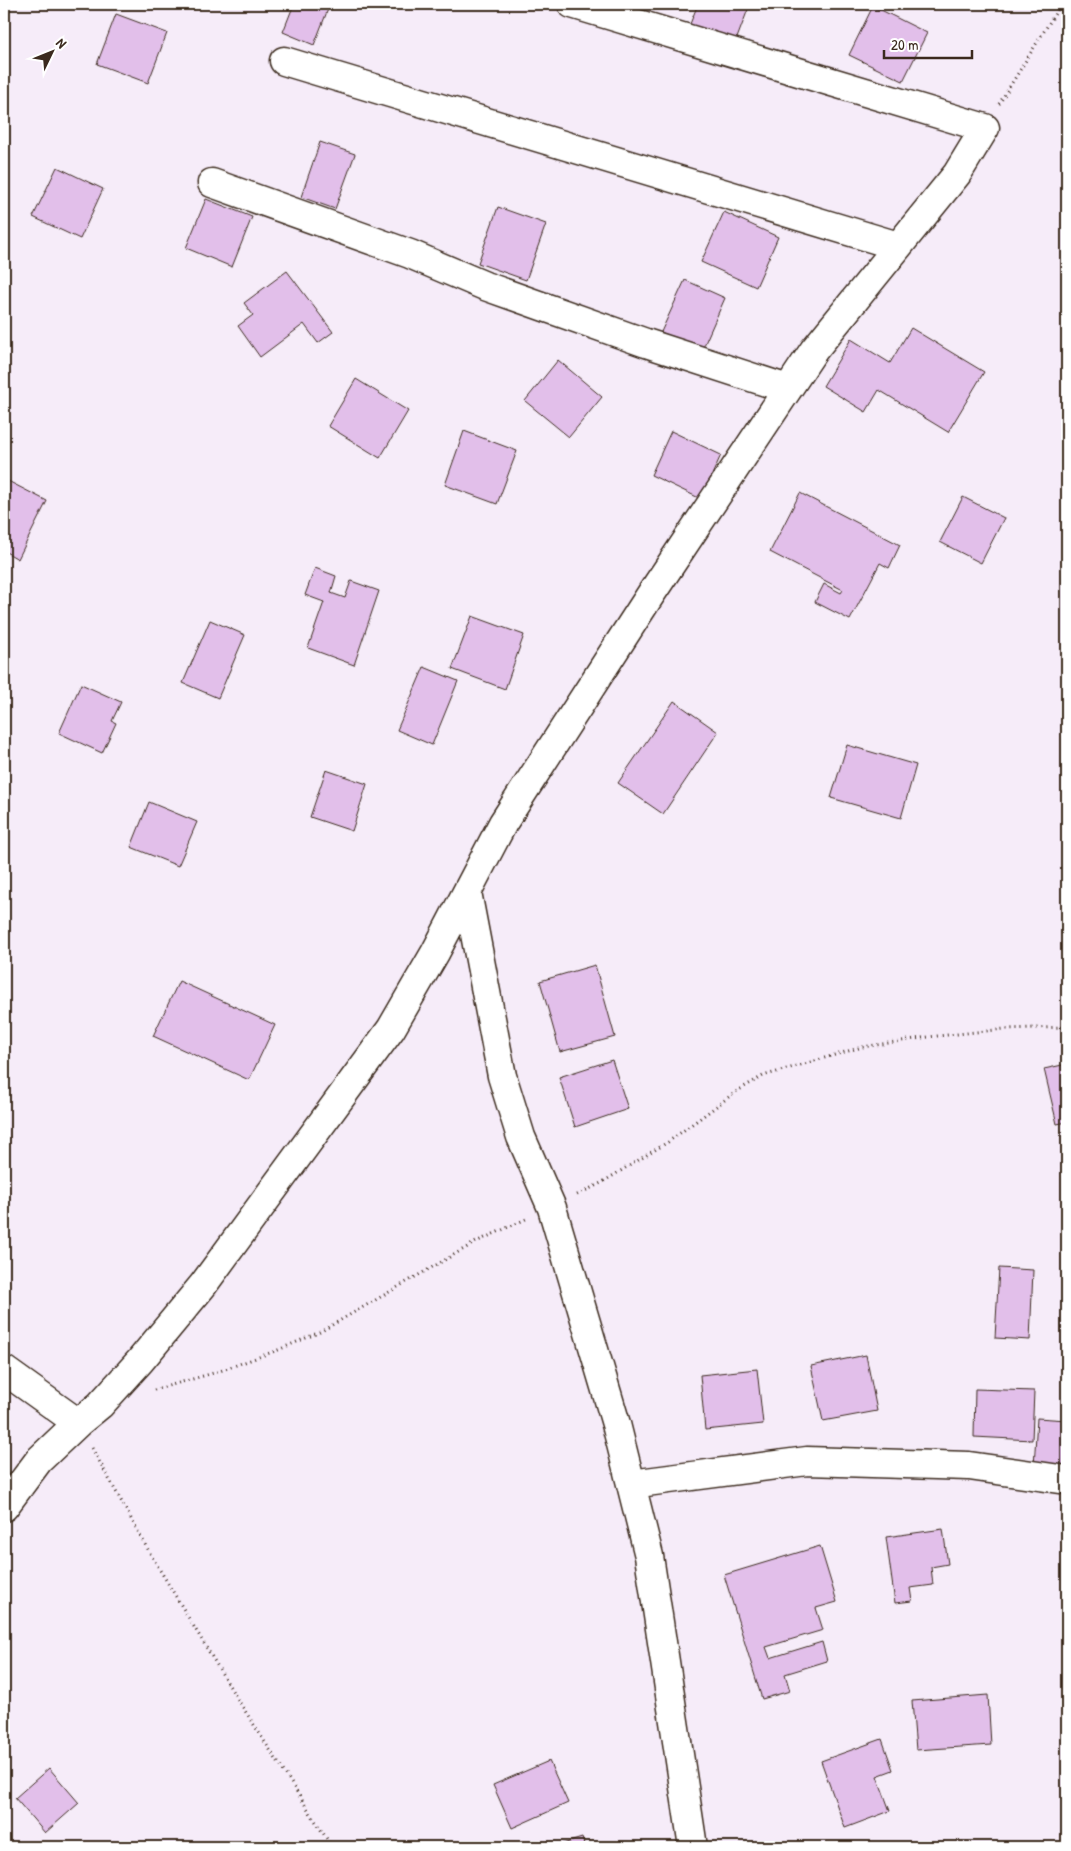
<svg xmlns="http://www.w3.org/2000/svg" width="1071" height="1851" font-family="'Patrick Hand',sans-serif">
  <rect width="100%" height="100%" fill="#f6ecf9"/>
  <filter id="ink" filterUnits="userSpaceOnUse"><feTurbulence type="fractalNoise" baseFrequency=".02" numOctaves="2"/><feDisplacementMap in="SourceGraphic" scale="10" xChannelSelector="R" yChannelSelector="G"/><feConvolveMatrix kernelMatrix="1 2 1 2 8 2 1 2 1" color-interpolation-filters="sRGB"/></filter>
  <g filter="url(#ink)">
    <path fill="#e2bfea" stroke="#3b2a1e" d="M294 4H330L314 45 283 32Z
      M698 4H750L734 46 688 29Z
      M873 6 927 33 903 81 849 55Z
      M116 14 167 33 148 83 97 64Z
      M320 142 355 154 335 209 301 197Z
      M57 167 103 189 80 239 33 217Z
      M206 199 252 217 232 267 186 248Z
      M498 207 546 224 526 280 478 263Z
      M724 212 778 237 756 287 701 262Z
      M287 271 333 332 318 343 304 324 260 357 238 326 253 315 244 303Z
      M685 280 725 298 702 350 661 332Z
      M911 328 984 372 948 432 879 390 866 412 823 386 851 339 890 363Z
      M558 360 602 397 569 437 525 401Z
      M356 379 408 411 380 458 328 426Z
      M464 431 517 451 497 504 445 485Z
      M671 431 721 455 701 499 651 475Z
      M6 480 47 501 18 559 4 551V484Z
      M800 493 900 545 889 568 880 563 850 620 815 602 824 584 841 593 843 590 770 552Z
      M963 497 1004 518 981 563 940 542Z
      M315 568 336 576 331 593 345 598 351 581 379 591 354 665 308 648 324 602 305 595Z
      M472 616 524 635 505 689 452 669Z
      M210 620 245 635 218 698 183 683Z
      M424 667 458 681 432 745 397 730Z
      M81 684 121 702 112 721 116 723 102 753 59 733Z
      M674 701 718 732 663 814 618 783Z
      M847 745 916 765 901 818 831 798Z
      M326 770 367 784 352 831 310 817Z
      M149 802 197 822 178 866 131 847Z
      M595 965 615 1037 560 1052 540 981Z
      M179 981 275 1025 249 1080 153 1036Z
      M612 1060 628 1109 575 1127 559 1077Z
      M1067 1064V1122L1057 1124 1044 1069Z
      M999 1268 1033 1270 1030 1340 995 1338Z
      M866 1355 877 1411 823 1421 811 1366Z
      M757 1369 763 1424 705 1430 700 1375Z
      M975 1389 1034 1391 1032 1440 974 1437Z
      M1037 1418 1067 1420V1468L1034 1467Z
      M943 1529 948 1564 931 1567 933 1585 910 1588 912 1601 895 1603 886 1537Z
      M820 1546 837 1602 816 1608 823 1630 766 1647 770 1658 822 1642 827 1661 785 1674 790 1691 762 1699 724 1575Z
      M988 1695 991 1745 916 1750 912 1701Z
      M882 1739 893 1770 877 1776 890 1811 845 1828 821 1761Z
      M549 1761 568 1803 512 1828 493 1785Z
      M49 1768 79 1803 45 1833 15 1798Z
      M582 1838 585 1847H553Z"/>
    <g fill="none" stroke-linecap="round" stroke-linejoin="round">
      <defs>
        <path id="minor" d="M284 61 898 246
          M212 183 410 254 485 286 646 343 788 389
          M467 892 502 1076 521 1137 552 1208 616 1424 649 1556 693 1847
          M4 1370 78 1423
          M631 1484 807 1461 969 1466 1067 1480
          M4 1507 39 1460 78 1423 100 1405 140 1361 203 1285 391 1029 435 953 503 823 651 594 814 350 957 174 985 128 572 4"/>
      </defs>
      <use href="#minor" stroke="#3b2a1e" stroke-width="31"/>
      <path stroke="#3b2a1e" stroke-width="3" stroke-dasharray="1 4" stroke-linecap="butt" d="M999 104 1061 4
        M577 1195 601 1183 668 1142 737 1091 763 1076 862 1047 928 1037 1005 1029 1067 1027
        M154 1390 217 1372 278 1350 320 1332 476 1242 526 1219
        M92 1448 151 1555 233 1692 332 1847"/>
      <use href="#minor" stroke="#fff" stroke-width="28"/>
    </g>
  </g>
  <rect width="1071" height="1851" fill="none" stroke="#fff" stroke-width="20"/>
  <rect x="10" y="10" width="1051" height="1831" fill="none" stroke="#3b2a1e" stroke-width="2" filter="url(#ink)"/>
  <g transform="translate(52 52) rotate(47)" stroke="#ffffff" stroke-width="4" paint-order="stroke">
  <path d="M0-4L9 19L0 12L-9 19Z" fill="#3b2a1e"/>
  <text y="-8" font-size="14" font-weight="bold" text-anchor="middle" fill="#3b2a1e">N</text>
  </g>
  <path d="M884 50v8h88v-8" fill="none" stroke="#3b2a1e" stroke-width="2.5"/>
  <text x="891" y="50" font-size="15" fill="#3b2a1e" stroke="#ffffff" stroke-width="4" paint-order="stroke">20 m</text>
</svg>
